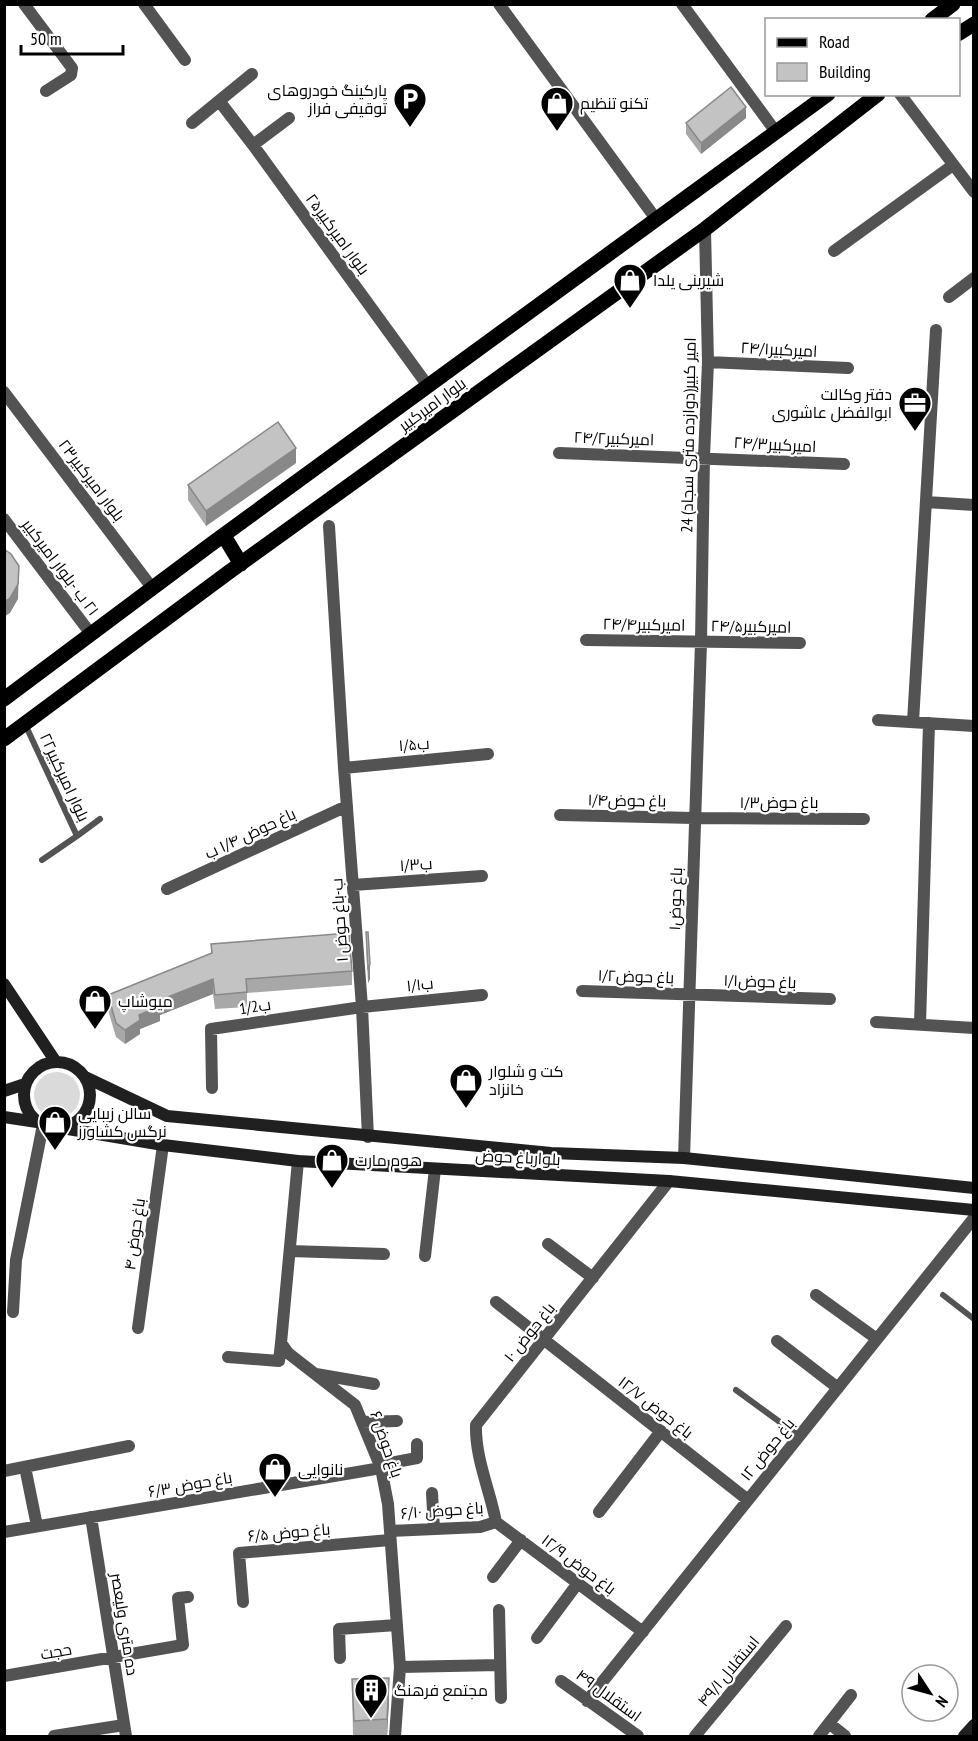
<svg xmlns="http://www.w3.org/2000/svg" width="978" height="1741" font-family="'PT Sans Narrow',Cairo,sans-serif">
  <rect width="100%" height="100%" fill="#fff"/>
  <path fill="#dadada" d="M34 1095a23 23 0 1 1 46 0a23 23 0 1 1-46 0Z"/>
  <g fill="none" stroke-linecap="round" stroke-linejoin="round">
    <path stroke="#535353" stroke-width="6" d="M25 724 77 836 42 860
      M77 836 100 819
      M943 1295 974 1319
      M736 1390 799 1436"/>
    <path stroke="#535353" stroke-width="12" d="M24 4 72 68 71 75 46 91
      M144 4 185 60
      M499 4 656 219
      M682 4 776 132
      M220 102 253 145 428 386
      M192 123 252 74
      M253 145 289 118
      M834 251 953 165
      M949 297 974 278
      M708 362 848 368
      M4 392 153 589
      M559 453 844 464
      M926 502 974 505
      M4 519 91 634
      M329 526 344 768 362 1007 368 1137
      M586 640 800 643
      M878 720 974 726
      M913 722 936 330
      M344 768 488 754
      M560 815 694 818 864 819
      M353 885 482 876
      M167 889 347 806
      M582 991 830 999
      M876 1022 974 1028
      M920 1025 929 723
      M212 1088 211 1029 362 1007 482 995
      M684 1158 701 642 704 457 708 362 705 229
      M298 1161 281 1343 288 1353 355 1405 381 1468 388 1504 400 1667 395 1736
      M548 1244 593 1278
      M290 1251 384 1254
      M425 1256 435 1169
      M816 1295 877 1339
      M496 1302 748 1500
      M13 1312 16 1260 43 1125
      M138 1328 163 1145
      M777 1341 838 1388
      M228 1357 279 1361 281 1343
      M316 1374 374 1384
      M362 1422 397 1421
      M380 1465 417 1458V1444
      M25 1467 37 1526
      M4 1471 129 1446
      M432 1493 434 1529
      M599 1512 661 1431
      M91 1517 126 1736
      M496 1522C490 1490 475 1458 476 1425L669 1181
      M496 1522 643 1632
      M390 1531 480 1527 496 1522
      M4 1532 381 1468
      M493 1577 521 1540
      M243 1602 239 1553 390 1540
      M499 1610 501 1698
      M537 1638 578 1583
      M340 1658 339 1629 397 1625
      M400 1667 499 1665
      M4 1676 183 1645 178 1598 188 1597
      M561 1681 638 1736
      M587 1701 974 1218
      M830 1724 845 1736
      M54 1736 124 1725
      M695 1736 786 1626
      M819 1736 851 1695"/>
    <path stroke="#535353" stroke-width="12" d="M900 94 974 192"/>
    <path stroke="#202020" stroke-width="12" d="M4 984 56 1062
      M24 1095a33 33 0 1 1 66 0a33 33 0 1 1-66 0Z
      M85 1077 167 1116 551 1153 684 1158 974 1188
      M4 1091 25 1084
      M4 1117 37 1122
      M62 1128 163 1145 298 1161 669 1181 974 1210
      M964 1736 974 1725"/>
    <path stroke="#000" stroke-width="15" d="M932 20 953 4
      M958 34 974 24
      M224 536 241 564
      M4 699 210 545 828 94
      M4 739 229 572 705 229 878 94"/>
  </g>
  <path fill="#a8a8a8" d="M746 118 701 154 686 134V123Z
    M296 463 206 526 188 500V485Z
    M366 932 370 979 368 983 366 946Z
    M211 944 352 971V985L247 993V1007L215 1009 213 994 160 1015V1021L140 1029V1034L125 1044 116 1037 108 1010V995L211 954Z
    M352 1679 389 1700 387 1737H353Z"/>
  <path fill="#888" d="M746 107V118L701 154V143Z
    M296 448V463L206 526V511Z
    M19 566 18 599 10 613 4 617V602Z
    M370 964V979L368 983V968Z
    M213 979V994L160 1015V1021L140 1029V1034L125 1044V1030L139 1015 158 1001Z
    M389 1678V1700L387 1737V1719Z"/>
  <path fill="#c3c3c3" stroke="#888" stroke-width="1.5" d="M731 87 746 107 701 143 686 123Z
    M278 422 296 448 206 511 188 485Z
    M4 549 11 554 19 566 18 584 10 598 4 602Z
    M366 932H368L370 964 368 968Z
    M349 933 352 971 246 979 247 992 215 995 213 979 158 1001 160 1006 139 1015 140 1020 125 1030 116 1023 108 995 212 953 211 944Z
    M389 1678 387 1719 354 1721 352 1679Z"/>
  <defs>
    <symbol id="parking-pin" viewBox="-11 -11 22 30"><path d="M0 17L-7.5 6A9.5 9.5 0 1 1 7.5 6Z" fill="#000" stroke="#fff"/><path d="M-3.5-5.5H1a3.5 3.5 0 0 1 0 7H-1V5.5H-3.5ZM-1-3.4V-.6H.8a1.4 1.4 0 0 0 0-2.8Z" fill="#fff"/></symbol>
    <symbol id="shop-pin" viewBox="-11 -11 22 30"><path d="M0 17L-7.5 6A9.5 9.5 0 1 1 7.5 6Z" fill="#000" stroke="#fff"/><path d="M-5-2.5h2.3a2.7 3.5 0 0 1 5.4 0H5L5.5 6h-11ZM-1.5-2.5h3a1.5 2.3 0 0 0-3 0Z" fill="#fff"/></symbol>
    <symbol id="office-pin" viewBox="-11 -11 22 30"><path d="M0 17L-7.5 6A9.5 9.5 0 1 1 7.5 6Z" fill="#000" stroke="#fff"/><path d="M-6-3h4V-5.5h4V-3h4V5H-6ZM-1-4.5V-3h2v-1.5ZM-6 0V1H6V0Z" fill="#fff"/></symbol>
    <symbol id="building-pin" viewBox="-11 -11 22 30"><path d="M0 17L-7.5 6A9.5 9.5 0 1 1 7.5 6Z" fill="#000" stroke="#fff"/><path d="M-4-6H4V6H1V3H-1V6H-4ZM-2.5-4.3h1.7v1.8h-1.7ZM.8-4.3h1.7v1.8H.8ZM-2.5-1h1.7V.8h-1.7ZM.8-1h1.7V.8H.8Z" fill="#fff"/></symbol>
  </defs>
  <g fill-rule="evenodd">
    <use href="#parking-pin" x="391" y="80" width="38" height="52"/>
    <use href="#shop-pin" x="538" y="84" width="38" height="52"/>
    <use href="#shop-pin" x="611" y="261" width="38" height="52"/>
    <use href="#office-pin" x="896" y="384" width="38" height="52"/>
    <use href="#shop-pin" x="76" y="982" width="38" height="52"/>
    <use href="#shop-pin" x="447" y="1061" width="38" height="52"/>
    <use href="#shop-pin" x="36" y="1103" width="38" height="52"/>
    <use href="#shop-pin" x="313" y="1141" width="38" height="52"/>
    <use href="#shop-pin" x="256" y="1450" width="38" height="52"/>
    <use href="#building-pin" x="352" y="1671" width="38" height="52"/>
  </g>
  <g text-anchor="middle" stroke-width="4.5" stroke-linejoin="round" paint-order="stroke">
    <g font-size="16" fill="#000" stroke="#fff" text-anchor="start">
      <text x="387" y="96" text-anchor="end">پارکینگ خودروهای<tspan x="387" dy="18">توقیفی فراز</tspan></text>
      <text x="580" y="109">تکنو تنظیم</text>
      <text x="653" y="286">شیرینی یلدا</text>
      <text x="892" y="400" text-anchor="end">دفتر وکالت<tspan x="892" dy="18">ابوالفضل عاشوری</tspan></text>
      <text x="118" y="1007">میوشاپ</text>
      <text x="489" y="1077">کت و شلوار<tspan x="489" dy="18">خانزاد</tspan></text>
      <text x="78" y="1119">سالن زیبایی<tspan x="78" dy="18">نرگس کشاورز</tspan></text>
      <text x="355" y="1166">هوم مارت</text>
      <text x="298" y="1475">نانوایی</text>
      <text x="394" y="1696">مجتمع فرهنگ</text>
    </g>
    <g font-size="16" fill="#000" stroke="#fff">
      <text transform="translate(338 234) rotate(54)" y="6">بلوار امیرکبیر۲۵</text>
      <text transform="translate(779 349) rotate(3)" y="6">امیرکبیر۲۴/۱</text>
      <text transform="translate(432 404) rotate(-36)" y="6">بلوار امیرکبیر</text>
      <text transform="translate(688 435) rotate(-89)" y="6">24 امیر کبیر(دوازده متری سجاد)</text>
      <text transform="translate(614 438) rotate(2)" y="6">امیرکبیر۲۴/۲</text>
      <text transform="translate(775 444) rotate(3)" y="6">امیرکبیر۲۴/۳</text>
      <text transform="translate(92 480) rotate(53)" y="6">۲۳بلوار امیرکبیر</text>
      <text transform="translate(61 567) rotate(53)" y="6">٢١ ب -بلوار امیرکبیر</text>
      <text transform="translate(644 624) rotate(1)" y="6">امیرکبیر۲۴/۴</text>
      <text transform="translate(751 626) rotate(1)" y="6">امیرکبیر۲۴/۵</text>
      <text transform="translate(414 744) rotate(-5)" y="6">ب۱/۵</text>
      <text transform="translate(65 777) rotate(65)" y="6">بلوار امیرکبیر۲۲</text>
      <text transform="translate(627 800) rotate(1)" y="6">باغ حوض۱/۴</text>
      <text x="779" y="808">باغ حوض۱/۳</text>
      <text transform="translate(250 833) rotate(-25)" y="6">باغ حوض ۱/۴ ب</text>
      <text transform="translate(416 864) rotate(-4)" y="6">ب۱/۳</text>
      <text transform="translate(675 899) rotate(-88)" y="6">باغ حوض۱</text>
      <text transform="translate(339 920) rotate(-94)" y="6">۱ ب-باغ حوض</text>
      <text transform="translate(636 976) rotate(2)" y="6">باغ حوض۱/۲</text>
      <text transform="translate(760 981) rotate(2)" y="6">باغ حوض۱/۱</text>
      <text transform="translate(420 984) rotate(-6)" y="6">ب۱/۱</text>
      <text transform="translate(255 1006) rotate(-9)" y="6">1/2ب</text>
      <text transform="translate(518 1157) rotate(3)" y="6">بلوارباغ حوض</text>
      <text transform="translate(134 1234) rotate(-82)" y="6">۴ باغ حوض</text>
      <text transform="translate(529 1332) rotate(-51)" y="6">۱۰ باغ حوض</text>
      <text transform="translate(656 1407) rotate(38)" y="6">۱۲/۷ باغ حوض</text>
      <text transform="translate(387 1444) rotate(71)" y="6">۶ باغ حوض</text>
      <text transform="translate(767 1449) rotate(-51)" y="6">۱۲ باغ حوض</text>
      <text transform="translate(190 1484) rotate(-10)" y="6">۶/۳ باغ حوض</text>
      <text transform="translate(442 1510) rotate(-4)" y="6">۶/۱۰ باغ حوض</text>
      <text transform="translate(289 1532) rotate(-5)" y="6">۶/۵ باغ حوض</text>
      <text transform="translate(579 1564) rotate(37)" y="6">۱۲/۹ باغ حوض</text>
      <text transform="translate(125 1624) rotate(81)" y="6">ده متری ولیعصر</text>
      <text transform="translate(56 1651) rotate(-10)" y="6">حجت</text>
      <text transform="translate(728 1671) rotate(-50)" y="6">۴۹/۱ استقلال</text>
      <text transform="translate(609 1695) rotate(36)" y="6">۴۹ استقلال</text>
    </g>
  </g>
  <rect width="978" height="1741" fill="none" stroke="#000000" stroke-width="12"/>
  <rect x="765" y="18" width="195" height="78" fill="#ffffff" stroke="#999999" stroke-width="1.5"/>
  <rect x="777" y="38" width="30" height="9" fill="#000000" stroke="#999999" stroke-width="1.5"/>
  <text x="819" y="48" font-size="18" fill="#000000">Road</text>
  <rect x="777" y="63" width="30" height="18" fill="#c3c3c3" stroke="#999999" stroke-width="1.5"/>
  <text x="819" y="78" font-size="18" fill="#000000">Building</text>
  <g transform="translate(930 1693) rotate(126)"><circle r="28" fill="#ffffff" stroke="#999999" stroke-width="1.5"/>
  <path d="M0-4.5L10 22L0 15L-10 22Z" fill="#000000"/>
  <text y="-9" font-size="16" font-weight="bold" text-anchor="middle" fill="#000000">N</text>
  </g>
  <path d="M21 45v9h102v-9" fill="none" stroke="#000000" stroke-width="3"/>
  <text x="30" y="45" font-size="18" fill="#000000" stroke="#ffffff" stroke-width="4.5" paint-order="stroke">50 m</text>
</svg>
